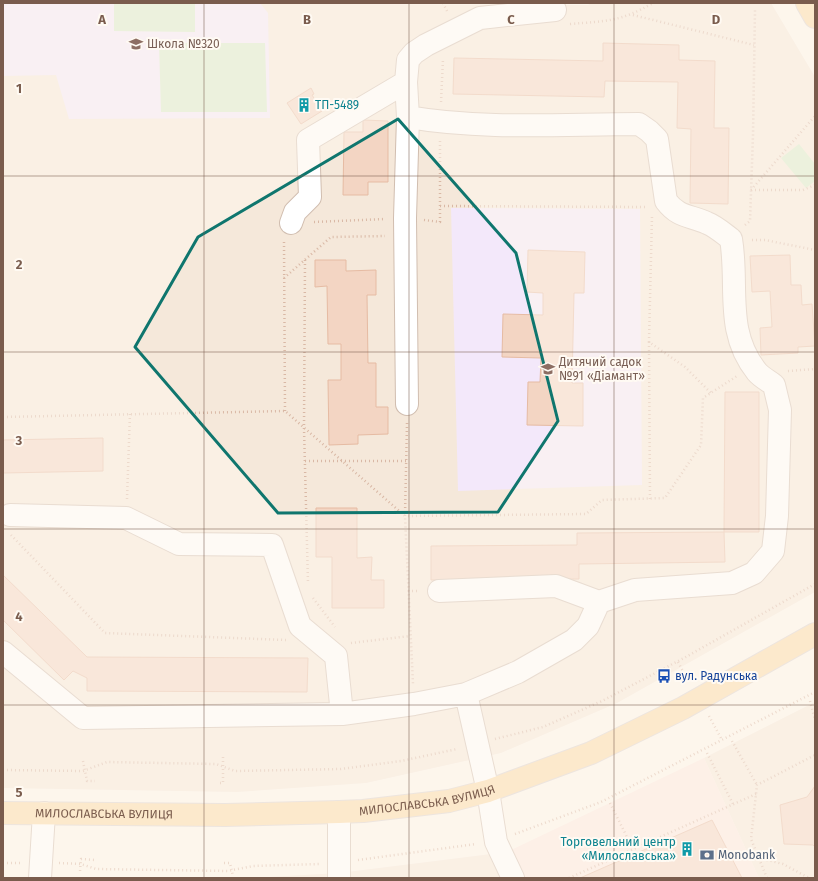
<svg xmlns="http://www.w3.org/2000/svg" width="818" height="881" font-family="'Fira Sans',sans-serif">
  <rect width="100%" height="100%" fill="#fdf6ec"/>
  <path fill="#f5e8da" d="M3 3 588 5 591 3H771L815 77V592L617 703 501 753 366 783 237 792 3 788Z
    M815 702V878H759L704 758Z
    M507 852 520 878H248L339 873Z"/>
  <path fill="#fde8e0" d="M704 758 759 878H520L507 852Z"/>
  <path fill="#f3e8fa" d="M3 3H260L268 13 270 118 69 119 56 75 3 76Z
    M451 208 640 209 642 485 458 491Z"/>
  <path fill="#d8ecc9" d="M114 3H195V32L114 31Z
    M159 43H265L267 112H161Z
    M799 144 815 164V181L806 188 781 158Z"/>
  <path fill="#f3d5c3" stroke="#e6bba3" d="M603 43 679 45V60L715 61 714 128H729L728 204 690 203 691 129 677 128 678 82 605 81 604 97 453 94 454 58 603 61Z
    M311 88 314 94 312 95 322 111 301 124 287 103Z
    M363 120 388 121V182H368V195H343L344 132H363Z
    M528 250 585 252 584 293H574L572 383H583V426L527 425 528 382H540L541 358 502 357 503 314 543 315V293L527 292Z
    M790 255 791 285H801L802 305 812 304 815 346 798 347V353L761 355 760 328 772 327 770 291 752 292 750 256Z
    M315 260H346V271L376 270V295H367L368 363H376V407H388V434L358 435V444L329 445 328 380H341V344H328L327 286 315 287Z
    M725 392H759V532H724Z
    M103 438V471L3 473V440Z
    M316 508H357V558L372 557 371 580H384V608H332V557H316Z
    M724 532 725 562 579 564V579L431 580V546L577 545V533Z
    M3 575 87 657 308 658 307 692 87 691V678L73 671 64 680 3 620Z
    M815 786V847L813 845 784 844 780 805 807 797Z
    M712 820 742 878H580Z"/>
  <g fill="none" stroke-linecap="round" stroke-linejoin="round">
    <defs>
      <path id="minor" d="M408 117C484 130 562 124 639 124L649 131 657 139 666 201C679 218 690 215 707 223 715 226 723 233 731 239 739 286 724 331 757 372 761 377 769 381 774 385L780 410 777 516 773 551 754 573 732 583 635 590 599 602 556 586 439 591
        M291 223 295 212 310 197 308 140 406 82
        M407 404 405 218 408 117 406 82 408 60 414 53 426 45 480 18 555 10
        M10 515 126 518 179 544 272 545 300 626 336 656 342 714
        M3 652 83 718 342 714 414 704 466 694 518 672 574 640 588 626 599 602
        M466 694 488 791 496 842 513 878
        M339 812V878
        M40 878 44 813"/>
      <g id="major">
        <path d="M807 3 815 17"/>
        <path id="s1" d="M3 813 225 815 339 812 363 811 449 801 488 791 591 753 683 708 815 634"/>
      </g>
    </defs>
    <use href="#minor" stroke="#d1beb0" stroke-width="24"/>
    <use href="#major" stroke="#dad1cd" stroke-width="24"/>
    <path stroke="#d9b8a5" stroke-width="2.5" stroke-dasharray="1 3" stroke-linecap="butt" d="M443 3 448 13
      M633 15 754 45
      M570 24C606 21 620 22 653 3
      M441 102 443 59
      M751 190 815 116
      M751 190H803L815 185
      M440 206 648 207
      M424 220 440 222V141
      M314 222 385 219
      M745 225 750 221 753 135 755 10
      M752 240H765L815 250
      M284 242 285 411
      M305 260 304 428 308 583
      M284 278 331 237 385 236
      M649 342 652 216
      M788 371 815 369
      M3 417 285 411 405 516 413 684
      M407 423 405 516 586 514 602 500 665 498 701 445 703 398 737 376
      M305 461H406
      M127 499 130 413
      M650 499 649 342 685 367 711 393
      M11 535 105 633 286 640
      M408 591H420
      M313 598 335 627
      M351 643 410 636
      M678 662 689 682
      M810 701 815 720
      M709 716 722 740
      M495 739 543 727 602 701 684 658 815 584
      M732 741 757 785
      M707 753 733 804
      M83 761 87 781H95
      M3 770 83 771 107 762 216 764 235 771 341 769 401 761 457 749
      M220 783H223V757
      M610 803 633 849
      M515 834 601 802 815 692
      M759 858 783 864 809 878
      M358 860 476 844
      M3 863H20
      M59 863 81 864 96 869 228 871 253 866 319 864
      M224 863H230L233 876
      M80 871 81 859 95 860
      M569 878 756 794
      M767 878 751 839 757 785 815 755"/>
    <use href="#minor" stroke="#fff" stroke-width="22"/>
    <use href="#major" stroke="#fbd9a5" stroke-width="22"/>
  </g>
  <path d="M0 0H818V881H0ZM398 119 516 253 558 421 498 512 278 513 135 347 198 237Z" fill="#fdf6ec" fill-opacity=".55" fill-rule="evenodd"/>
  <path fill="none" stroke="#0f766e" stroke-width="3" stroke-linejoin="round" d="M398 119 516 253 558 421 498 512 278 513 135 347 198 237Z"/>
  <path fill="none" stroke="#7a5c4d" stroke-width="1" stroke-opacity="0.55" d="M204 3V878M409 3V878M614 3V878M3 176H815M3 352H815M3 529H815M3 705H815"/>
  <defs>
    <symbol id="school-bare" viewBox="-9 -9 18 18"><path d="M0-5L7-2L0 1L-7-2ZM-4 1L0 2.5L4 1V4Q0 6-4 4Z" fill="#8d6e63" stroke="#fffaf3" stroke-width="2.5" paint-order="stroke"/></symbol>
    <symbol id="building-bare" viewBox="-9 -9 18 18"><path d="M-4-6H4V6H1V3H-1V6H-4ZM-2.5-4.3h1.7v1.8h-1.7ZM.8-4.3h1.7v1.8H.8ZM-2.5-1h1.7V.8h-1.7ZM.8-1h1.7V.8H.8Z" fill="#0f9aa8" stroke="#fffaf3" stroke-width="2.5" paint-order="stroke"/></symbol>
    <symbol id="bus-bare" viewBox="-9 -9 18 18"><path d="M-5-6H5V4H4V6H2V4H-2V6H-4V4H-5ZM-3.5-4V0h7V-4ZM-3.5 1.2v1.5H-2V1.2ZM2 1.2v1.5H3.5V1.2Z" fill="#1a4fb4" stroke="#fffaf3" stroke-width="2.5" paint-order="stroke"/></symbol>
    <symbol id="bank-bare" viewBox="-9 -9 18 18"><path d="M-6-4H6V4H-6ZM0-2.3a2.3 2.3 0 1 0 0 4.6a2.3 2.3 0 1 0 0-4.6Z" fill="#5c6f8a" stroke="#fffaf3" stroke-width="2.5" paint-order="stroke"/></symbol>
  </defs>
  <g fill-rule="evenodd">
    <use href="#school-bare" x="126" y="34" width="20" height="20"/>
    <use href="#building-bare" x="294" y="95" width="20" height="20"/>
    <use href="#school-bare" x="538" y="359" width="20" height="20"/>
    <use href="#bus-bare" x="654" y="666" width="20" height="20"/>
    <use href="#building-bare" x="677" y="839" width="20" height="20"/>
    <use href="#bank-bare" x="697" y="845" width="20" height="20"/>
  </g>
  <g text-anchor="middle" stroke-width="4" stroke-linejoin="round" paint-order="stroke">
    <g font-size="12" fill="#785e54" stroke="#fffaf3" text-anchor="start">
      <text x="147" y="48">Школа №320</text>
      <text x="559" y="366">Дитячий садок<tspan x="559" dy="14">№91 «Діамант»</tspan></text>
    </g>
    <g font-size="12" fill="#0d838f" stroke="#fffaf3" text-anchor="start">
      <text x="315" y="109">ТП-5489</text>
      <text x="676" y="846" text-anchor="end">Торговельний центр<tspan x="676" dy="14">«Милославська»</tspan></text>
    </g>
    <g font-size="12" fill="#164399" stroke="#fffaf3" text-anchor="start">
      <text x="675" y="680">вул. Радунська</text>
    </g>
    <g font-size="12" fill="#7a5c4d" stroke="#fffaf3">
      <text dy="4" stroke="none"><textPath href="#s1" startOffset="425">МИЛОСЛАВСЬКА ВУЛИЦЯ</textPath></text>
      <text dy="4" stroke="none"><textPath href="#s1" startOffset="101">МИЛОСЛАВСЬКА ВУЛИЦЯ</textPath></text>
    </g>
    <g font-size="12" fill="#4e5e75" stroke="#fffaf3" text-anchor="start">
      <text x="718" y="859">Monobank</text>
    </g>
  </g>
  <g font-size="13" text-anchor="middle" font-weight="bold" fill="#7a5c4d" stroke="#fffaf3" stroke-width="4" stroke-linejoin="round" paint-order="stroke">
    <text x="102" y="24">A</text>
    <text x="307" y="24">B</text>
    <text x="511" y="24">C</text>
    <text x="716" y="24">D</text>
    <text x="19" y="93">1</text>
    <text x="19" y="269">2</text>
    <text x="19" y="445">3</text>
    <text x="19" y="621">4</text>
    <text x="19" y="797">5</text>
  </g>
  <rect width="818" height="881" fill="none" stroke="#7a5c4d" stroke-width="8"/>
</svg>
